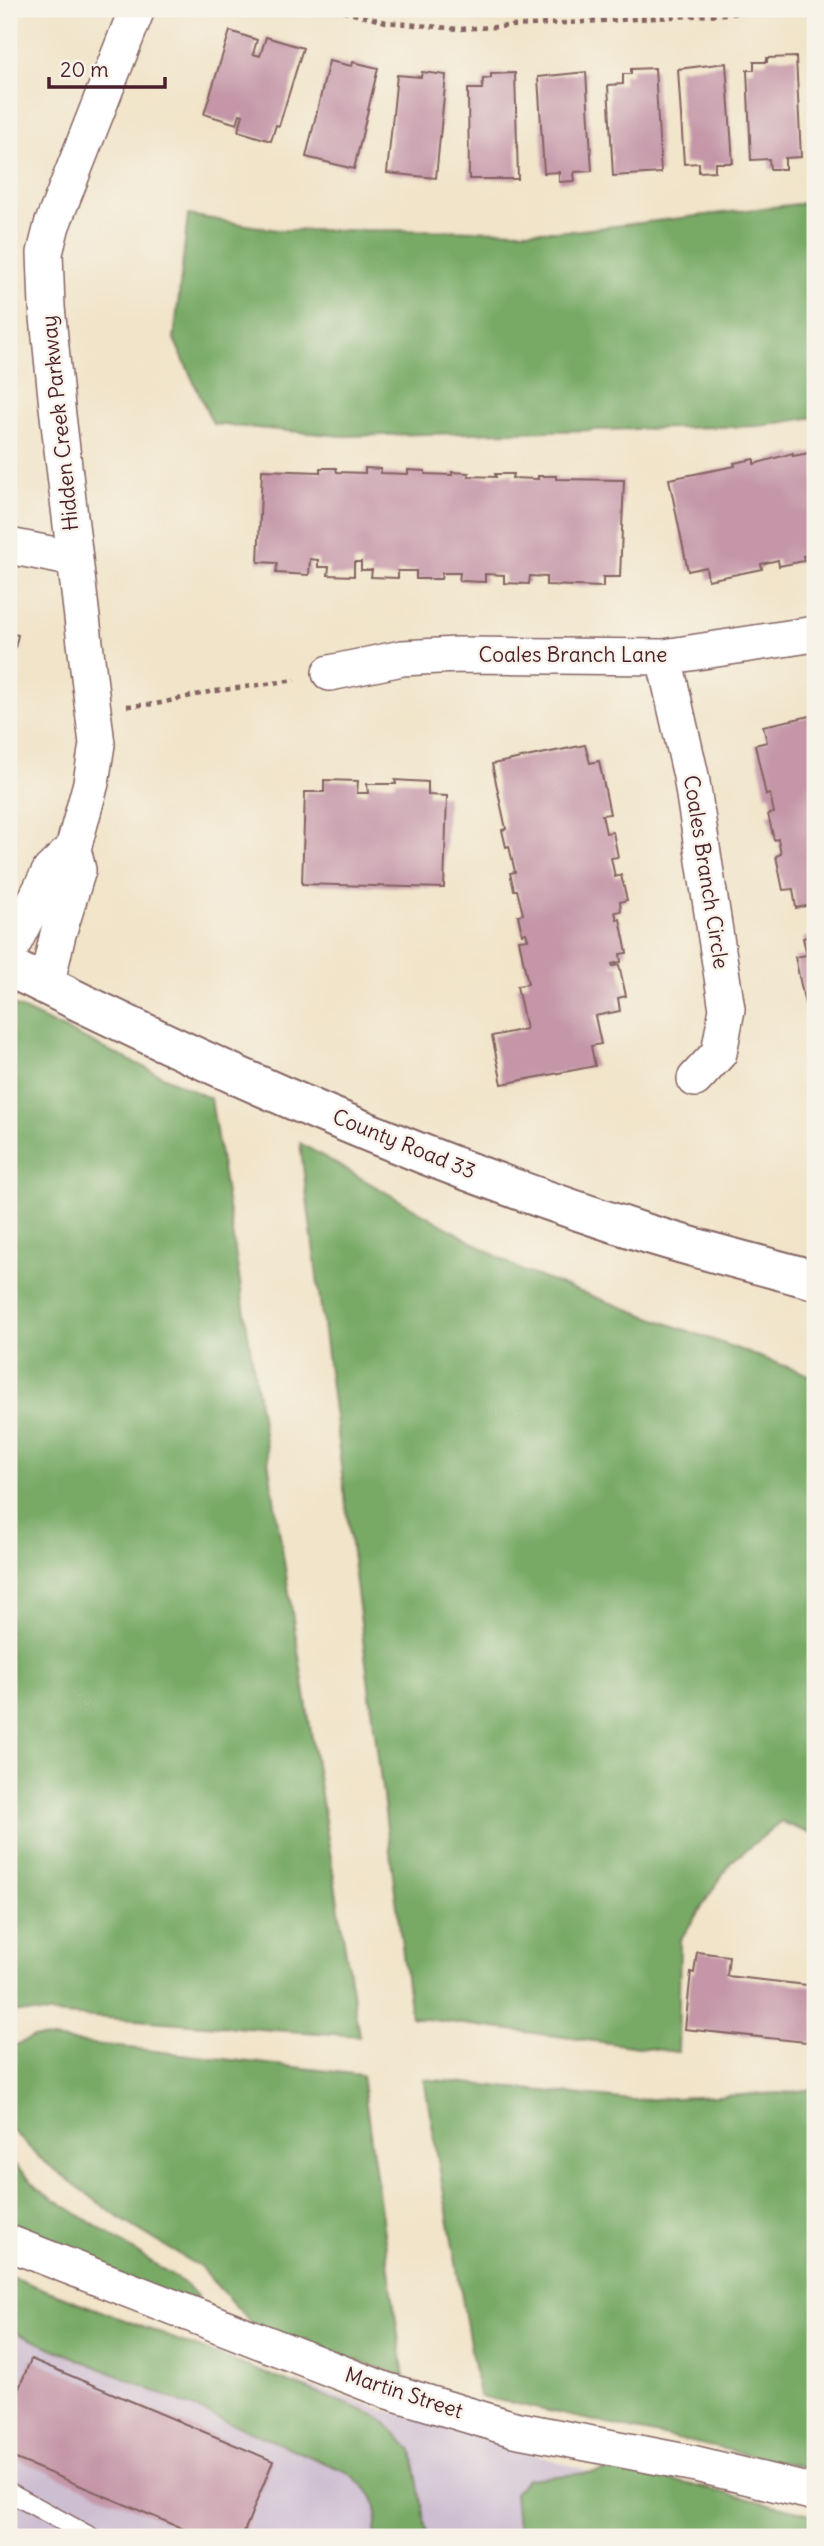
<svg xmlns="http://www.w3.org/2000/svg" width="824" height="2546" font-family="Delius,sans-serif">
  <rect width="100%" height="100%" fill="#f7f3e8"/>
  <filter id="ink" filterUnits="userSpaceOnUse"><feTurbulence type="fractalNoise" baseFrequency=".0143" numOctaves="2"/><feDisplacementMap in="SourceGraphic" scale="14" xChannelSelector="R" yChannelSelector="G"/><feConvolveMatrix kernelMatrix="1 2 1 2 8 2 1 2 1" color-interpolation-filters="sRGB"/></filter>
  <filter id="wash" filterUnits="userSpaceOnUse"><feTurbulence type="fractalNoise" baseFrequency=".00686" numOctaves="4" result="noise"/><feDisplacementMap in="SourceGraphic" scale="28" xChannelSelector="R" yChannelSelector="G"/><feGaussianBlur stdDeviation="1.57" result="paint"/><feColorMatrix in="noise" values="0 0 0 0 0 0 0 0 0 0 0 0 0 0 0 0 0 1.4 0 .05"/><feComposite in="paint" operator="in"/></filter>
  <g filter="url(#wash)">
    <rect width="100%" height="100%" fill="#f1e4c9"/>
    <path fill="#cebed2" d="M9 2297 809 2537H9Z"/>
    <path fill="#78aa66" stroke="#616448" stroke-width="2" d="M815 202V417L760 426 343 436 213 424 174 339 188 215 277 230 573 231Z
      M9 1003 211 1099 359 2036 9 2011Z
      M300 1143 523 1271 815 1377V1835L781 1822 731 1862 680 1940 678 2052 411 2017Z
      M34 2037 362 2075 404 2377 250 2322 201 2268 119 2218 41 2159 9 2127V2048Z
      M424 2079 632 2100 783 2093 815 2089V2469L479 2396Z
      M9 2159 39 2189 187 2285 197 2296 195 2304 9 2234Z
      M9 2276 380 2417 412 2450 427 2537H374C381 2502 375 2493 347 2472L9 2330Z
      M627 2469 815 2515V2537H518L514 2493 527 2479Z"/>
    <g id="blocks">
      <path fill="#c496a8" d="M230 31 257 40 253 54 260 56 266 37 303 48 279 126 276 125 271 141 238 131 243 115 240 114 237 124 204 114Z
        M796 57 801 157 785 158V169H770L769 159 751 160 747 70H754V62H767V58Z
        M329 61 352 66 353 62 378 68 354 169 306 157Z
        M726 63 733 163H715V171L699 172V163L684 164 678 69Z
        M655 68 661 173 613 176 608 85 623 84V74H631V69Z
        M422 72 446 75 436 178 387 173 397 75 421 77Z
        M586 72 592 171 574 172 575 181 559 182V172L544 173 538 77Z
        M515 73 518 179H469L468 89H482L483 79 491 78V74Z
        M815 452V553L803 556 804 561 779 566 778 560 761 564 762 569 708 580 706 567 688 571 669 479 735 466 734 463 754 459V464L793 453V456Z
        M320 468H336L337 472 365 473V468L381 469 380 473 408 474V470L425 471V474L452 475V472L469 473 468 476 496 477 495 474H513L512 478 538 479V476H556V479L624 480 620 577H603V587L546 585V577L530 576 529 584 504 583V575L485 574V582L459 581 460 573H442L441 579H416V571H398V578L371 577 372 570H361V562H354V576L328 575 329 567H318V560L310 559 309 575 276 573 277 563 258 562 262 470 320 472Z
        M9 633 18 635 10 669H9Z
        M815 715V904L796 908 793 889 783 890 776 856 781 854 778 839 774 840 768 814 774 813 770 794 766 795 755 745 767 742 763 726Z
        M585 745 590 763 599 761 610 814 602 815 606 833 613 832 618 857 611 858 615 877 621 875 627 900 620 902 621 911 615 912 617 920 620 919 627 953 620 954 621 962 612 964 613 966 619 965 626 996 618 998 620 1011 595 1016 601 1044 591 1046 595 1066 502 1084 492 1036 526 1029 517 986 528 984 519 940 528 939 526 933 522 934 518 915 523 914 517 890H514L510 873 515 872 509 846 506 847 502 830 506 829 492 764Z
        M324 780 358 781 357 793H368L367 784H396L395 780 428 782V795L447 796 444 888 302 884 305 792H324Z
        M815 935V1023H814L811 1009H806L795 957 807 955 803 938Z
        M697 1952 729 1956 727 1976 815 1986V2043L685 2029 691 1972 694 1973Z
        M31 2359 273 2461 242 2537H203L9 2456V2412Z"/>
    </g>
  </g>
  <g filter="url(#ink)">
    <use href="#blocks" fill-opacity="0" stroke="#846462" stroke-width="2"/>
    <g fill="none" stroke-linecap="round" stroke-linejoin="round">
      <defs>
        <path id="service" d="M9 2492 91 2537"/>
        <path id="minor" d="M9 546 75 559
          M664 657 691 776 727 1009 719 1053 695 1079
          M330 673 402 658 457 655 664 657 815 634
          M9 952 50 871 73 849
          M46 986 58 934 78 870 73 849 91 783 97 744 57 407 47 307 45 253 52 225 137 9
          M9 2243 385 2390 514 2429 696 2464 815 2493"/>
        <path id="tertiary" d="M9 967C213 1069 424 1163 642 1232 699 1250 758 1264 815 1280"/>
      </defs>
      <use href="#service" stroke="#846462" stroke-width="21"/>
      <use href="#minor" stroke="#846462" stroke-width="38"/>
      <use href="#tertiary" stroke="#846462" stroke-width="42"/>
      <path stroke="#846462" stroke-width="4.5" stroke-dasharray="5 5" stroke-linecap="butt" d="M333 9 386 22 459 29 815 9
        M127 706 156 704 209 692 295 680"/>
      <use href="#service" stroke="#fff" stroke-width="18"/>
      <use href="#minor" stroke="#fff" stroke-width="35"/>
      <use href="#tertiary" stroke="#fff" stroke-width="38"/>
    </g>
  </g>
  <g text-anchor="middle" stroke-width="5" stroke-linejoin="round" paint-order="stroke">
    <g font-size="21" fill="#4a1f2b" stroke="#f7f3e8">
      <text transform="translate(60 423) rotate(-96)" y="7">Hidden Creek Parkway</text>
      <text x="573" y="662">Coales Branch Lane</text>
      <text transform="translate(706 872) rotate(81)" y="7">Coales Branch Circle</text>
      <text transform="translate(404 1144) rotate(22)" y="7">County Road 33</text>
      <text transform="translate(404 2393) rotate(18)" y="7">Martin Street</text>
    </g>
  </g>
  <rect width="824" height="2546" fill="none" stroke="#f7f3e8" stroke-width="35"/>
  <path d="M49 77v10h116v-10" fill="none" stroke="#4a1f2b" stroke-width="3.5"/>
  <text x="60" y="77" font-size="21" fill="#4a1f2b" stroke="#f7f3e8" stroke-width="5" paint-order="stroke">20 m</text>
</svg>
